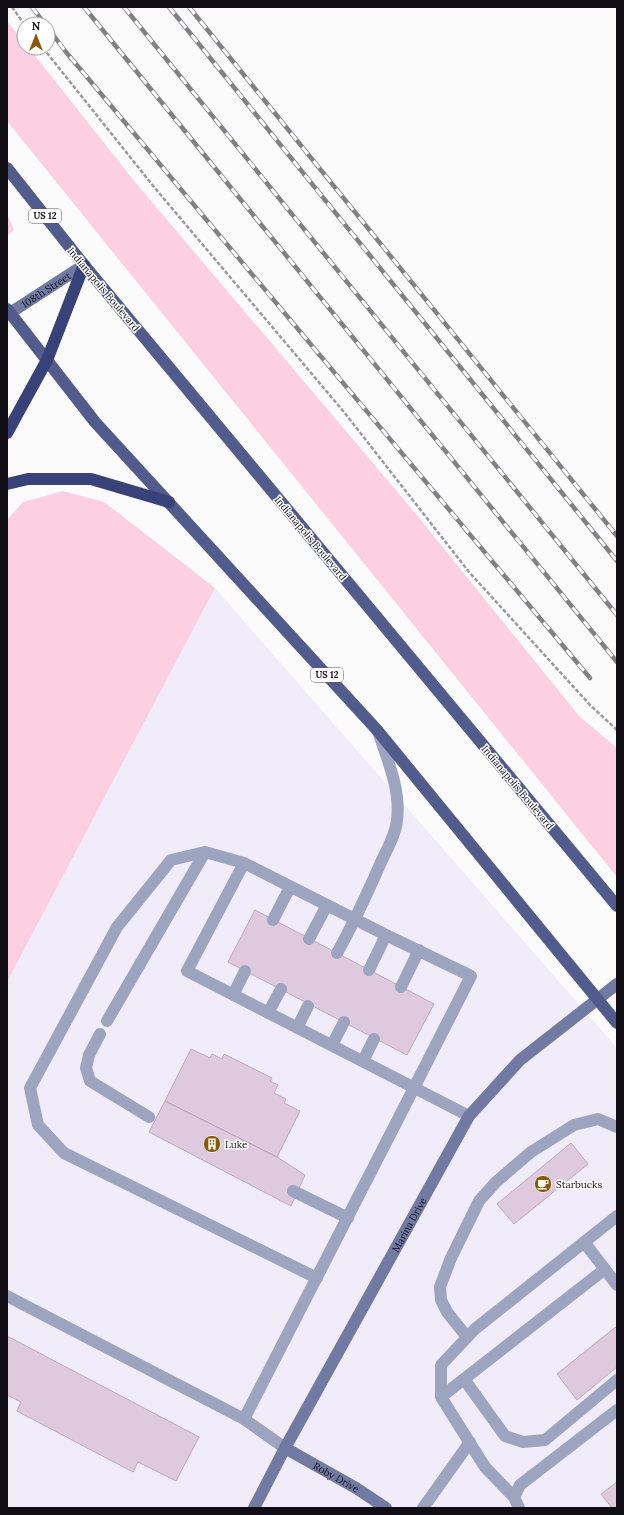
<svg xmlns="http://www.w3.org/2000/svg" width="624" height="1515" font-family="Lora,serif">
  <rect width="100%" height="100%" fill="#fbfbfb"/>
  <path fill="#f0ecfa" d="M215 588 617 1048V1508H7V982Z"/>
  <path fill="#fcd0e1" d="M7 21 24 42V48H29L135 182 411 508 580 717 617 748V877L7 121Z
    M7 214 14 230 7 236Z
    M63 491 104 502 215 588 7 982V520L23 502Z"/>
  <path fill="#dfc9df" stroke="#bca8bc" d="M255 910 434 1004 407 1055 228 962Z
    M191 1049 210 1058 212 1054 222 1059 224 1054 272 1078 270 1081 278 1085 274 1093 286 1099 284 1103 300 1111 277 1157 165 1101Z
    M165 1101 277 1157 305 1175 291 1206 149 1132Z
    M571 1143 588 1164 514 1224 497 1204Z
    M617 1326V1367L577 1400 557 1374Z
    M7 1336 199 1437 176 1481 138 1462 133 1472 17 1411 21 1402 7 1395Z
    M617 1482V1508H612L601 1494Z"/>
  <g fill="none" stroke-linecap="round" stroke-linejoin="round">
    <path stroke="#9a999c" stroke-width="2.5" stroke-dasharray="4 2" stroke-linecap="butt" d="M12 7 24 24
      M43 48 154 187 344 412 469 572 590 705 617 730"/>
    <path stroke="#9da4c0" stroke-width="12" d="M244 863 187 971 469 1116
      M273 920 290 887
      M309 939 327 905
      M337 953C354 923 368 892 382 860 388 848 396 833 397 820 401 790 387 759 378 731
      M369 970 386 935
      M401 987 419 950
      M233 995 245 971
      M268 1013 281 989
      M107 1021 205 852
      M297 1028 308 1006
      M100 1034 89 1055 86 1068 90 1081 149 1117
      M332 1045 344 1022
      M363 1061 374 1039
      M293 1191 348 1218
      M584 1242 617 1285
      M7 1296 244 1419 285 1448
      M467 1337 447 1312 441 1300 440 1287 451 1258 479 1201 496 1182 531 1152 574 1125 598 1119 617 1127
      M464 1379 505 1436 523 1442 545 1440 617 1380
      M441 1397 605 1269
      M244 1419C320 1271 396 1124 471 976L386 935 244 863 205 852 171 860 117 927 30 1088 38 1125 64 1153 317 1278
      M514 1497 485 1467 441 1397V1365L475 1329 617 1216
      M423 1508 470 1442
      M519 1508 514 1497 520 1485 617 1410"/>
    <g stroke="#707aa3" stroke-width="12">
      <path id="s1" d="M7 314 10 313 84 265"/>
      <path id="s2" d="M285 1448 356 1488 386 1508"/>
      <path id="s3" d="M254 1508 285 1448 469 1116 520 1060 617 984"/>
    </g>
    <path stroke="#515c8d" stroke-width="12" d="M7 168 84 265 617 906
      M7 309 95 422 377 730 617 1023"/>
    <path stroke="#384279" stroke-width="12" d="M7 433 47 360 84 265
      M7 484 28 479H91L169 502"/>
    <defs>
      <path id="rail" d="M32 7 45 24
        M84 7 617 662
        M124 7 617 615
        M169 7 617 561
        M189 7 617 536
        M48 28 66 52 590 678"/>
    </defs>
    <use href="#rail" stroke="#828084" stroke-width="4.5"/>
    <use href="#rail" stroke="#fff" stroke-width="3" stroke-dasharray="9" stroke-linecap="butt"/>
  </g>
  <defs>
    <symbol id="building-disc" viewBox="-11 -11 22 22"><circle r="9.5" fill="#8b5804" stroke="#fff"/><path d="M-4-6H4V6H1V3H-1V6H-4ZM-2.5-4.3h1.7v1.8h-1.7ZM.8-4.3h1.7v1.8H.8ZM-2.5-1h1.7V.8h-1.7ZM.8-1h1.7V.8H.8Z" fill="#fff"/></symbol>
    <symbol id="cafe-disc" viewBox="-11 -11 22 22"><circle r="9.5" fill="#8b5804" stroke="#fff"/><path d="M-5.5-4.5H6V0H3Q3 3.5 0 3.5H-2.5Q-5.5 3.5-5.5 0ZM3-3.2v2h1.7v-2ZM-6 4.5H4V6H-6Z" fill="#fff"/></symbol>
  </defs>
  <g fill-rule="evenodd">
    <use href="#building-disc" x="202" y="1134" width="20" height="20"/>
    <use href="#cafe-disc" x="533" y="1174" width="20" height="20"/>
  </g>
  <g text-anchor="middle" stroke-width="3" stroke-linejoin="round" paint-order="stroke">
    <g fill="#fff" stroke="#58565c" stroke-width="1">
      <rect x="29" y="209" width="32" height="14" rx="3"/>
      <rect x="311" y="668" width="32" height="14" rx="3"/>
    </g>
    <g font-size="9" font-weight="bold" fill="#110e16">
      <text x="45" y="219">US 12</text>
      <text x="327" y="678">US 12</text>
    </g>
    <g font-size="10" fill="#110e16" stroke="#fff">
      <text transform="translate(104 289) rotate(50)" y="4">Indianapolis Boulevard</text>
      <text dy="4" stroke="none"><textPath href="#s1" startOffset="46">108th Street</textPath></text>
      <text transform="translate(311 538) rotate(50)" y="4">Indianapolis Boulevard</text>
      <text transform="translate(518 787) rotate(50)" y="4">Indianapolis Boulevard</text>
      <text dy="4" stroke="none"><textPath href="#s3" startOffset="323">Marina Drive</textPath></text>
      <text dy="4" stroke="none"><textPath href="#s2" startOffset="59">Roby Drive</textPath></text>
    </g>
    <g font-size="10" fill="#110e16" stroke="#fff" text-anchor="start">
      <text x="225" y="1148">Luke</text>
      <text x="556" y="1188">Starbucks</text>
    </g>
  </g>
  <rect width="624" height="1515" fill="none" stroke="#110e16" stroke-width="16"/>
  <g transform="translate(36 36)"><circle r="19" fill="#ffffff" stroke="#a09fa2"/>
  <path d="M0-3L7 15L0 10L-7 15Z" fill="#8b5804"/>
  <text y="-6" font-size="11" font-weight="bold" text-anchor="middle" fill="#110e16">N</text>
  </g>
</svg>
